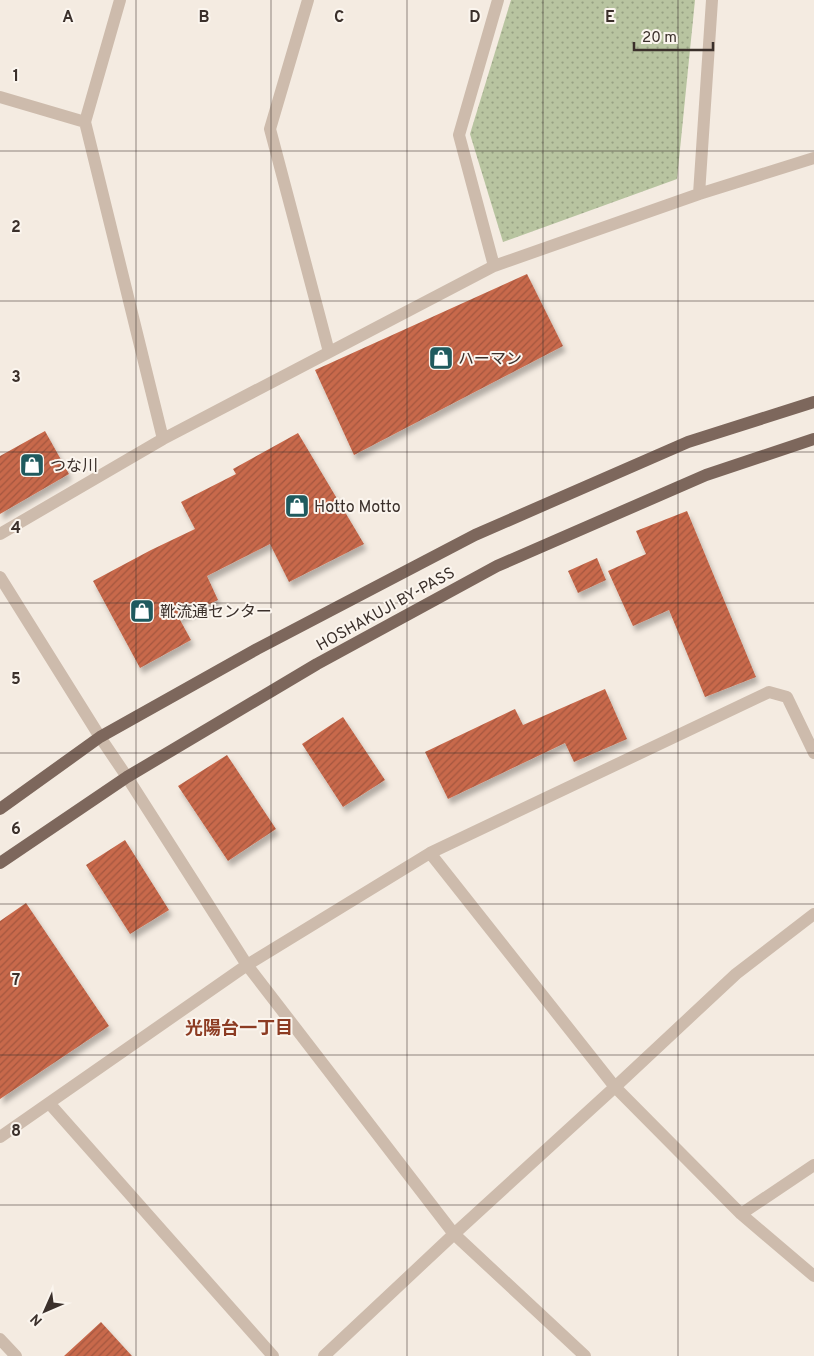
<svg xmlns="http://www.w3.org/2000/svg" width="814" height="1356" font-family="Overpass,'Noto Sans JP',sans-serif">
  <defs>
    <pattern id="park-dots" width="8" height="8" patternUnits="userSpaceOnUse" patternTransform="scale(1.25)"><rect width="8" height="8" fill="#b8c4a0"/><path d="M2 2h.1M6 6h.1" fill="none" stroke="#97a083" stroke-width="1.8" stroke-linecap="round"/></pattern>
    <pattern id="building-hatch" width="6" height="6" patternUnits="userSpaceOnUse" patternTransform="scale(1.25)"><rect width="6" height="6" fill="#c8694b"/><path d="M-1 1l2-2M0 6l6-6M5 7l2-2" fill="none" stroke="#a4573f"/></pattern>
    <filter id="shadow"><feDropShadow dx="3" dy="5.5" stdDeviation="2.5" flood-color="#0004"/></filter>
  </defs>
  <rect width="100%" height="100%" fill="#f4ebe1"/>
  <path fill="url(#park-dots)" d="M511 0H695L677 179 503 242 470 134Z"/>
  <path fill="url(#building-hatch)" filter="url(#shadow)" d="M527 274 563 346 354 455 315 370Z
    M45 431 69 474 0 514V456Z
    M298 433 364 544 289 582 270 544 207 576 218 600 179 618 191 640 140 668 93 581 151 550 195 529 181 502 236 474 233 469Z
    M687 511 756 677 705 697 669 610 633 626 608 571 646 554 636 531Z
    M597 558 606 580 578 593 568 571Z
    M605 689 627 739 574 762 565 743 448 799 425 752 515 709 523 725Z
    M343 717 385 780 343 807 302 744Z
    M227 755 276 829 228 861 178 786Z
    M125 840 169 910 130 934 86 865Z
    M26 903 109 1026 0 1099V921Z
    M101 1322 132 1356H64Z"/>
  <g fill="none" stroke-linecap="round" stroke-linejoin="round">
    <path stroke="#cdbbac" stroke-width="12" d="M120 0 85 122 163 439
      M308 0 270 129 329 352
      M0 97 85 122
      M699 194 712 0
      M494 266 459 135 498 0
      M0 534 163 439 494 266 699 194 814 158
      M0 577 100 737 127 777 247 965 454 1234 585 1356
      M430 853 615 1087 741 1214 814 1276
      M49 1103 273 1356
      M0 1137 247 965 430 853 769 692 787 697 814 753
      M741 1214 814 1165
      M0 1339 16 1356
      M324 1356 454 1234 615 1087 736 974 814 914"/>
    <path stroke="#7d675c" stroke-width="12" d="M0 809 100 737 257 649 475 535 688 442 814 402
      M0 863 127 777 317 664 497 566 706 475 814 439"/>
  </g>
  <path fill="none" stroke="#3b302b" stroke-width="1" stroke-opacity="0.55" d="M136 0V1356M271 0V1356M407 0V1356M543 0V1356M678 0V1356M0 151H814M0 301H814M0 452H814M0 603H814M0 753H814M0 904H814M0 1055H814M0 1205H814"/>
  <defs>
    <symbol id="shop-square" viewBox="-11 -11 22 22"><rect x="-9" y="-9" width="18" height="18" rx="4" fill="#1f5a5e" stroke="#fbf5ee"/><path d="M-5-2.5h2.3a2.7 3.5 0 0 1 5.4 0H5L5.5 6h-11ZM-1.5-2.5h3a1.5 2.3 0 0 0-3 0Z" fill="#fff"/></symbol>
  </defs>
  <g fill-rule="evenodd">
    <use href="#shop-square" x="427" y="344" width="28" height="28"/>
    <use href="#shop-square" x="18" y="451" width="28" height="28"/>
    <use href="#shop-square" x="283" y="492" width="28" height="28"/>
    <use href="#shop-square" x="128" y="597" width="28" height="28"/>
  </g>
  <g text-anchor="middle" stroke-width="4" stroke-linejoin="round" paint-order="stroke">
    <g font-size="16" fill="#3b302b" stroke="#fbf5ee" text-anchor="start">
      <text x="458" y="364">ハーマン</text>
      <text x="50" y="471">つな川</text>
      <text x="314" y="512">Hotto Motto</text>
      <text x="160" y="617">靴流通センター</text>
    </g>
    <g font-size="16" fill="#3b302b" stroke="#fbf5ee">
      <text transform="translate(385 608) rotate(-29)" y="6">HOSHAKUJI BY-PASS</text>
    </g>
    <g font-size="18" font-weight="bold" fill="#8c3b22" stroke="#fbf5ee">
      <text x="239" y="1034">光陽台一丁目</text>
    </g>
  </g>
  <g font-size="16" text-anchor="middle" font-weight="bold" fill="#3b302b" stroke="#fbf5ee" stroke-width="4" stroke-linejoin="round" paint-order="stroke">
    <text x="68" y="22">A</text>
    <text x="204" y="22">B</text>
    <text x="339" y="22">C</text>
    <text x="475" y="22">D</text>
    <text x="610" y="22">E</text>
    <text x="16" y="81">1</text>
    <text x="16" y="232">2</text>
    <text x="16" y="382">3</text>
    <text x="16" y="533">4</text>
    <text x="16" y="684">5</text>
    <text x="16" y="834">6</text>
    <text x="16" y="985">7</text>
    <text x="16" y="1136">8</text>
  </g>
  <g transform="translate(45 1311) rotate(225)" stroke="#fbf5ee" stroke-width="4" paint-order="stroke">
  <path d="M0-4L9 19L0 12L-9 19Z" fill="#3b302b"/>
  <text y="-8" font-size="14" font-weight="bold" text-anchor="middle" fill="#3b302b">N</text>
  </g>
  <path d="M634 42v8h79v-8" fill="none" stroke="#3b302b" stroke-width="2.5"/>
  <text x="642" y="42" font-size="15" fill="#3b302b" stroke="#fbf5ee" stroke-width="4" paint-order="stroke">20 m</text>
</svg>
